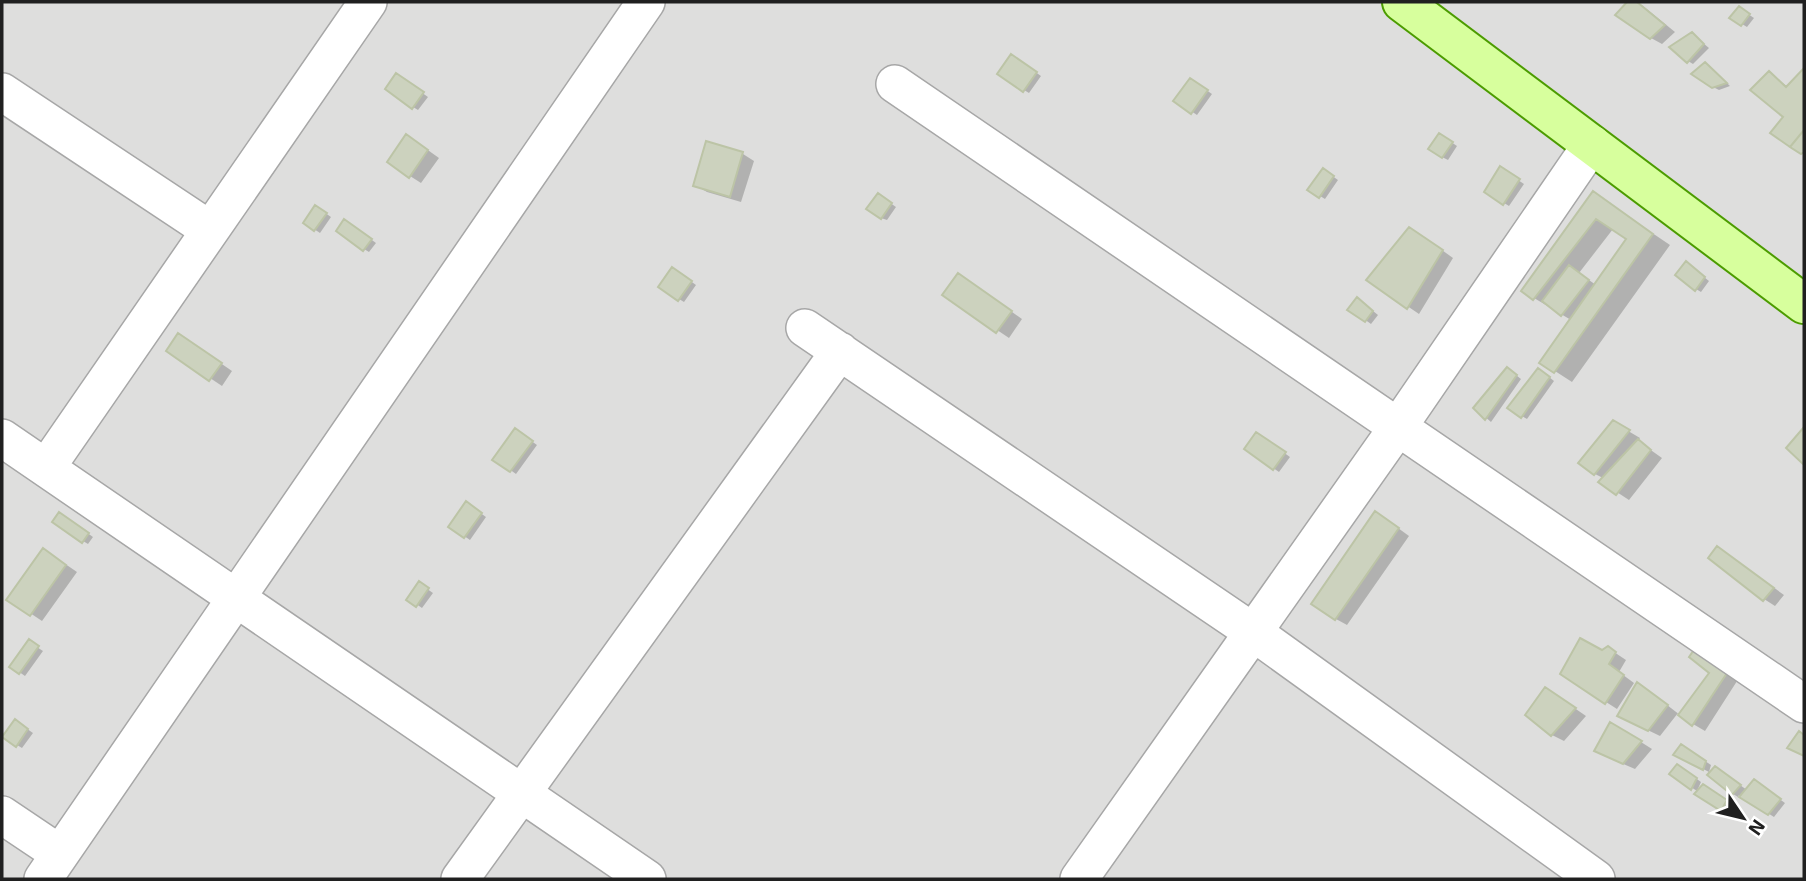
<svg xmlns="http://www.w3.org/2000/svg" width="1806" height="881" font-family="'Exo 2',sans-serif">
  <rect width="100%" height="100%" fill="#ebf1e5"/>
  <path fill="#dededd" d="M2 2H1804V879H2Z"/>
  <path fill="#0003" fill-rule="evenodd" d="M1629 2H1636L1643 6 1675 32 1662 44 1651 38 1618 15Z
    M1739 8 1754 18 1747 27 1732 18Z
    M1692 34 1709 48 1693 64 1688 61Z
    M1017 59 1041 76 1029 93 1024 90Z
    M1705 64 1710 67 1730 86 1719 90 1713 87Z
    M1804 70V154L1790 146 1785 117 1769 73 1788 87Z
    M401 78 428 97 418 110 413 107Z
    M1196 83 1212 94 1197 115 1176 101Z
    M1445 138 1457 146 1448 160 1442 157Z
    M418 143 439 158 421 183 410 176Z
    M707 144 743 154 754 161 741 202 707 192 695 185Z
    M1500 168 1524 184 1509 206 1486 192Z
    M1328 173 1338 180 1325 199 1320 196Z
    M1593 193 1670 245 1572 382 1541 362 1571 320 1534 298ZM1613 229 1628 239 1596 285 1579 273Z
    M883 198 896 207 887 220 881 218Z
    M321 210 331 217 320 233 305 223Z
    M350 224 376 243 369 252 364 249Z
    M1421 235 1453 258 1419 314 1369 280Z
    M1691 267 1709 281 1701 292 1696 289Z
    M678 272 696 285 684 302 679 299Z
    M970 282 1022 319 1009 338 945 295Z
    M1362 302 1378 315 1371 324 1350 309Z
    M190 342 232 371 222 386 168 350Z
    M1512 372 1521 379 1491 422 1475 408Z
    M1544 373 1554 381 1527 419 1509 408Z
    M1613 422 1640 438 1638 441 1662 458 1629 500 1600 481 1603 478 1595 474Z
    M520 433 537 445 516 474 495 459Z
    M1262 437 1290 457 1279 472 1246 449Z
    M472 507 486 517 470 540 451 527Z
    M65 517 93 537 88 544 83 541Z
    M1387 520 1409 536 1347 625 1336 619Z
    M1729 555 1784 595 1775 606 1764 599Z
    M55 557 77 572 42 621 9 599Z
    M420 584 433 593 422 608 409 599Z
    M29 642 43 651 25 676 12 667Z
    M1608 648 1626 660 1619 672 1634 683 1617 709 1606 702 1603 652Z
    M1691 657 1739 678 1705 731 1693 724 1678 713 1660 736 1631 722 1649 691 1680 715 1711 672Z
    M1557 696 1586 716 1564 741 1552 735Z
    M20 724 33 733 22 748 17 745Z
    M1622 730 1652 749 1635 769 1607 757Z
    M1687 749 1711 765 1709 772 1676 755Z
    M1683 769 1701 782 1697 791 1671 774Z
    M1720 771 1747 790 1759 784 1785 803 1774 817 1739 795 1738 797 1733 794Z
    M1709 789 1731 804 1727 813 1697 794Z"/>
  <path fill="#ccd2be" stroke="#bcc4a6" stroke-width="2" d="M1627 2H1637L1665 25 1650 39 1615 15Z
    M1739 6 1750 14 1741 26 1729 18Z
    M1692 32 1704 44 1687 63 1669 47Z
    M1011 54 1037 72 1023 92 997 74Z
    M1705 62 1727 83 1712 88 1691 74Z
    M1804 68V130L1790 147 1770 133 1783 117 1750 90 1769 71 1786 87Z
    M396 73 424 92 412 109 385 89Z
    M1190 78 1208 90 1191 114 1173 101Z
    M1804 130V152L1801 154 1790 147Z
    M1439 133 1453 142 1442 158 1428 149Z
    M406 134 428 150 409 178 387 162Z
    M706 141 743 152 730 197 693 186Z
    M1500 166 1520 179 1503 205 1484 192Z
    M1323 168 1334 176 1319 198 1307 190Z
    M1593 191 1653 234 1554 373 1539 363 1626 239 1596 219 1533 300 1521 291Z
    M878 193 892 203 881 219 866 209Z
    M315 205 327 213 314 231 303 223Z
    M344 219 372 239 363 251 336 231Z
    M1409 227 1443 250 1407 309 1366 280Z
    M1686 261 1705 277 1695 291 1675 275Z
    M1569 265 1589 280 1561 316 1542 301Z
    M672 267 692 281 678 301 658 287Z
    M958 273 1012 311 996 333 942 295Z
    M1357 297 1373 311 1365 322 1347 310Z
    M178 333 222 363 209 381 166 351Z
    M1507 367 1517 375 1485 420 1473 408Z
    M1538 368 1550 377 1521 418 1507 408Z
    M1613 420 1630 430 1594 475 1578 463Z
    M1804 427V465L1786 448Z
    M515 428 533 441 510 472 492 460Z
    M1256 432 1286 452 1273 470 1244 449Z
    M1638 439 1651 450 1616 495 1598 482Z
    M466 501 482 513 464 538 448 527Z
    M1375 511 1399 528 1335 620 1311 604Z
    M59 512 89 533 82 543 52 522Z
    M1717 546 1774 588 1763 601 1708 558Z
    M43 548 66 565 30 616 6 600Z
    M419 581 429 588 416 607 406 600Z
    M1580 638 1602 650 1608 646 1616 652 1609 664 1624 675 1605 704 1560 674Z
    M29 639 39 646 19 674 9 667Z
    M1696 647 1729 670 1692 726 1678 715 1709 673 1689 657Z
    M1637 682 1668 705 1648 731 1617 716Z
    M1545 687 1576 708 1551 736 1525 715Z
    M15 719 28 729 16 747 2 737Z
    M1610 722 1642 741 1623 764 1594 751Z
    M1799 731 1804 735V756L1787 748Z
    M1681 744 1706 761 1703 770 1673 755Z
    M1677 764 1697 778 1691 790 1669 774Z
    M1715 766 1741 785 1732 795 1707 775Z
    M1754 779 1781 799 1768 815 1739 797Z
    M1703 784 1727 800 1721 811 1694 794Z"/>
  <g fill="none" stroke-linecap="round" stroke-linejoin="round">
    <defs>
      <path id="minor" d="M895 84 1804 704
        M2 92 210 230
        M805 328 1253 632 1596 879
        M2 438 647 879
        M46 468 368 2
        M2 815 60 854
        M43 879 646 2
        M460 879 840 351
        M1079 879 1398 427 1592 144"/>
      <path id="major" d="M1402 2 1804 304"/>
    </defs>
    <use href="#minor" stroke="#a7a7a7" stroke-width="40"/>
    <use href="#major" stroke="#4c9c00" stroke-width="42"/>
    <use href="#minor" stroke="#fff" stroke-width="37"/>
    <use href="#major" stroke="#d7ff9d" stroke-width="38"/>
  </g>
  <rect width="1806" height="881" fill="none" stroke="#202020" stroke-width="7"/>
  <g transform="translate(1743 818) rotate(125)" stroke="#ffffff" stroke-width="5" paint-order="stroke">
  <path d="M0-5L12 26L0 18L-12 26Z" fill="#202020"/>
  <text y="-10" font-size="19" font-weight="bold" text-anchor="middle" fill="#202020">N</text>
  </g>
</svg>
